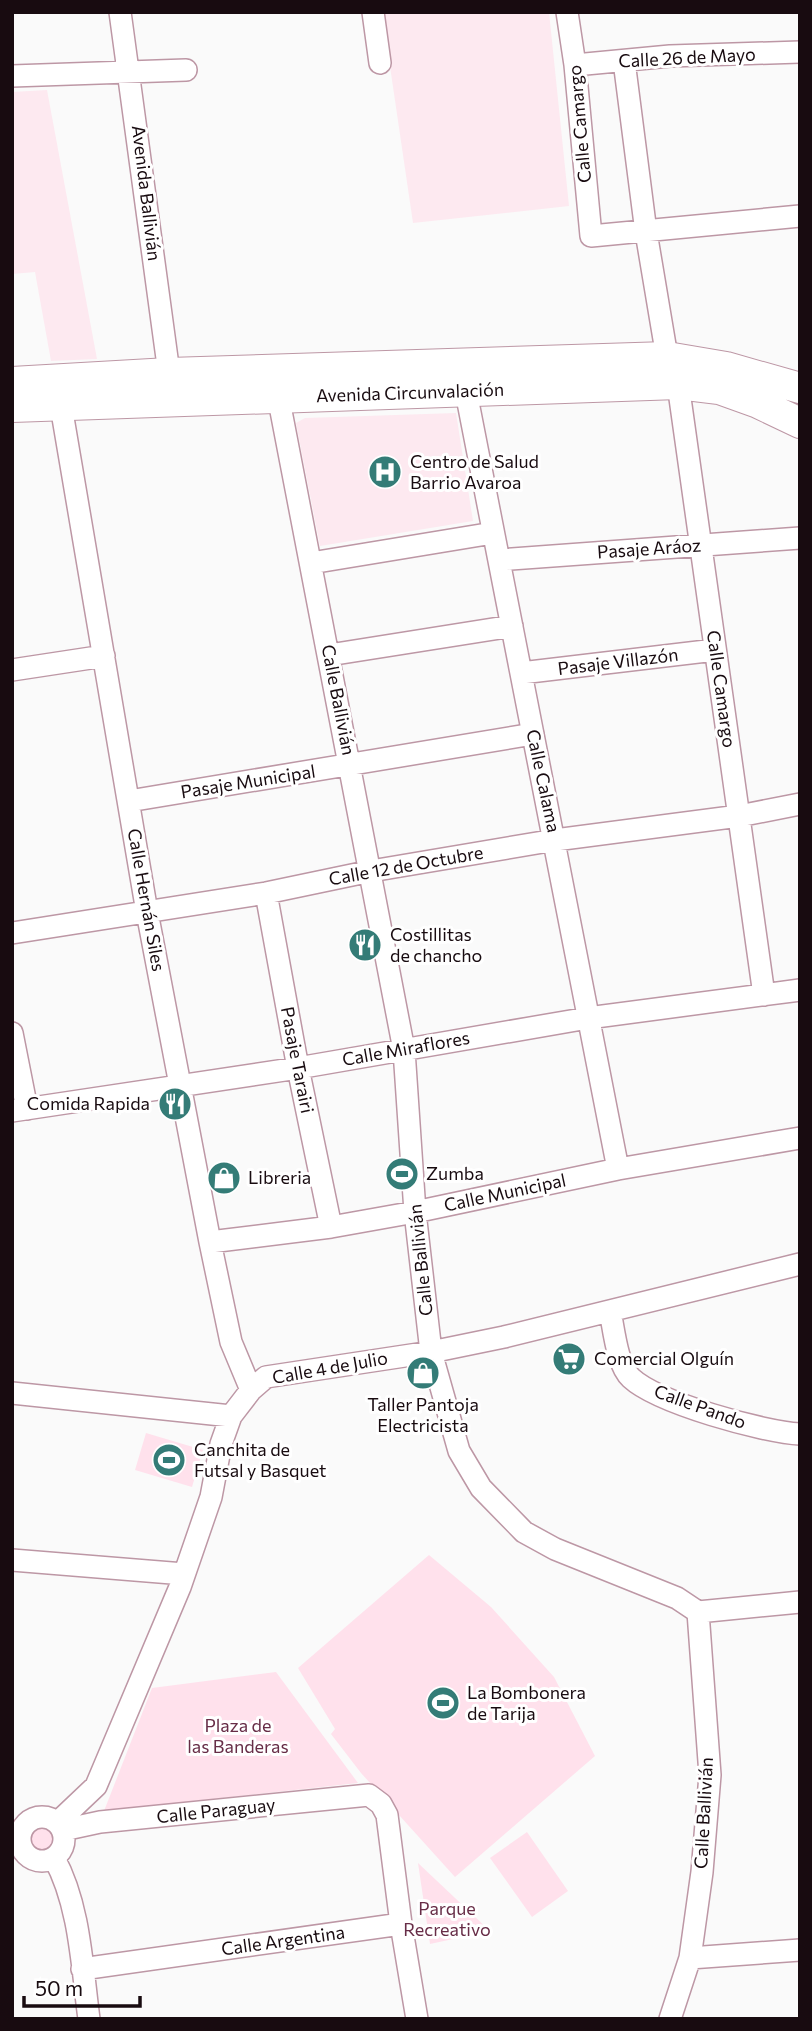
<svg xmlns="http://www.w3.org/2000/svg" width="812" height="2031" font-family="Commissioner,sans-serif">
  <rect width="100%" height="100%" fill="#fafafa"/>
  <path fill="#fde9f0" d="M382 12H549L569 206 413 223Z
    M47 90 97 359 51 361 35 272 12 274V92Z
    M456 413 473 521 320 546 296 423 305 418Z"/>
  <path fill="#ffe1ec" d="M146 1433 203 1450 192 1487 135 1470Z
    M429 1555 491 1607 554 1677 595 1756 455 1877 361 1773 331 1734 335 1729 298 1668Z
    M276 1672 358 1783 104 1811 152 1688Z
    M28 1839a15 15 0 1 1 30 0a15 15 0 1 1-30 0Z
    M527 1832 568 1891 532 1917 490 1858Z
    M418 1863 490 1931 430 1944Z"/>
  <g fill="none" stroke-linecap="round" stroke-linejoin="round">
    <defs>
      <path id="minor" d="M120 12 169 373
        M373 12 380 63
        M567 12 575 65 591 236 800 216
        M624 61 646 232 667 357
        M575 65 670 56 800 52
        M12 76 186 70
        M678 384 764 995
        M276 385 404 1050 415 1212 431 1352 459 1451 481 1488 524 1532 555 1549 677 1598 698 1612
        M466 392 618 1169
        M61 406 147 912 210 1242 231 1342 251 1390
        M499 560 800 538
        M311 563 493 533
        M329 655 512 626
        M12 670 104 656
        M521 673 715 650
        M129 801 533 734
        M266 893 298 1068 331 1227
        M12 933 266 893 371 871 555 840 739 816 800 804
        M12 1033 27 1109
        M12 1111 298 1068 588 1018 800 990
        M210 1242 331 1227 415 1212 618 1169 800 1138
        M610 1311C614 1330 617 1365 631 1378 658 1403 763 1432 800 1434
        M12 1393 231 1416
        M12 1560 184 1574
        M698 1612 800 1602
        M20 1839a22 22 0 1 1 44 0a22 22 0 1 1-44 0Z
        M57 1823 96 1786 180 1587 211 1497 221 1444 231 1416 251 1390 266 1377 431 1352 504 1337 800 1264
        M63 1830 100 1822 369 1795 381 1804 387 1815 401 1924 417 2019
        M54 1858C80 1905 82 1967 89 2019
        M690 1958 800 1950
        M82 1969 401 1924
        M670 2019 690 1958 702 1872 710 1775 698 1612"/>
      <path id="highway" d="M12 382 169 373 667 357 726 367 800 388
        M12 407 678 384 719 389 758 403 800 423"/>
    </defs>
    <use href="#minor" stroke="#bd97a5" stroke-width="24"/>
    <use href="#highway" stroke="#bd97a5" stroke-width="32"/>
    <use href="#minor" stroke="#fff" stroke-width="21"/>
    <use href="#highway" stroke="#fff" stroke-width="30"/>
  </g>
  <defs>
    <symbol id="hospital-disc" viewBox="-11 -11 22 22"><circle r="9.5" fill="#347c77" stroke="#fff"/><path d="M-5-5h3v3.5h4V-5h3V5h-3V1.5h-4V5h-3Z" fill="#fff"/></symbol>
    <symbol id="restaurant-disc" viewBox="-11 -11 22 22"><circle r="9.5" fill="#347c77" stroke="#fff"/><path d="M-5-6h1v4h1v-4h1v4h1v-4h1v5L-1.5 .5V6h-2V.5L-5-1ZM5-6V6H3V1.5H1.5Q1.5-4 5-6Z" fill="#fff"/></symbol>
    <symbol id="stadium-disc" viewBox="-11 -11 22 22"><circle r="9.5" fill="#347c77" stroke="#fff"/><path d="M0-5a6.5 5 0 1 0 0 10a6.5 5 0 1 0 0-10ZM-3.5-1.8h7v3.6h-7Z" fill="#fff"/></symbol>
    <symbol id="shop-disc" viewBox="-11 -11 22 22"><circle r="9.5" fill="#347c77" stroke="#fff"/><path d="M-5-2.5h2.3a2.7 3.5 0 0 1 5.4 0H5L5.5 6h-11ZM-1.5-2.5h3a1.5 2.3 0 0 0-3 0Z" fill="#fff"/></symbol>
    <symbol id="supermarket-disc" viewBox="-11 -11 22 22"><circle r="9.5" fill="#347c77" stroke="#fff"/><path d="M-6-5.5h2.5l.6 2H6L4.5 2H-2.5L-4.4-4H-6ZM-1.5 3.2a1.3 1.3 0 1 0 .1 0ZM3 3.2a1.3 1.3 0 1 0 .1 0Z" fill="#fff"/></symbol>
  </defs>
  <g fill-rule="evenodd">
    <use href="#hospital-disc" x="366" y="453" width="38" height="38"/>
    <use href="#restaurant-disc" x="346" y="926" width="38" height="38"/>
    <use href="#restaurant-disc" x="156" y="1085" width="38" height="38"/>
    <use href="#stadium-disc" x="383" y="1155" width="38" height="38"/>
    <use href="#shop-disc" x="205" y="1159" width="38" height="38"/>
    <use href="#supermarket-disc" x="550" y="1340" width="38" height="38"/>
    <use href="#shop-disc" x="404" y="1354" width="38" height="38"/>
    <use href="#stadium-disc" x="150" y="1441" width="38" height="38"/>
    <use href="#stadium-disc" x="424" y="1684" width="38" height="38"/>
  </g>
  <g text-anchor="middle" stroke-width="6" stroke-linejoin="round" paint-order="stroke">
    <g font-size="18" fill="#180b10" stroke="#fff">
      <text transform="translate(687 58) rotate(-3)" y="6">Calle 26 de Mayo</text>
      <text transform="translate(580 124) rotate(-95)" y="6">Calle Camargo</text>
      <text transform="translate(146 193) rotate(83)" y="6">Avenida Ballivián</text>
      <text transform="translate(410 393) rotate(-2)" y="6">Avenida Circunvalación</text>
      <text transform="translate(649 549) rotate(-4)" y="6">Pasaje Aráoz</text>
      <text transform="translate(618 662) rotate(-7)" y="6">Pasaje Villazón</text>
      <text transform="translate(721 689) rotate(82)" y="6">Calle Camargo</text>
      <text transform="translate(338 700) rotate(79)" y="6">Calle Ballivián</text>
      <text transform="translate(543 781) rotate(78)" y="6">Calle Calama</text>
      <text transform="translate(248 782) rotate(-9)" y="6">Pasaje Municipal</text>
      <text transform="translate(406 866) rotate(-10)" y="6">Calle 12 de Octubre</text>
      <text transform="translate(146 900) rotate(80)" y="6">Calle Hernán Siles</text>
      <text transform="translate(406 1049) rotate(-10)" y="6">Calle Miraflores</text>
      <text transform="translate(297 1060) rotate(79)" y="6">Pasaje Tarairi</text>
      <text transform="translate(505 1193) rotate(-12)" y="6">Calle Municipal</text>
      <text transform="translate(421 1260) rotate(-96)" y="6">Calle Ballivián</text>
      <text transform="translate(330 1368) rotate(-10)" y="6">Calle 4 de Julio</text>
      <text transform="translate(700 1407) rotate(20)" y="6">Calle Pando</text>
      <text transform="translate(216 1811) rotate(-6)" y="6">Calle Paraguay</text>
      <text transform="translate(704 1813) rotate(-87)" y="6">Calle Ballivián</text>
      <text transform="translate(283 1941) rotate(-8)" y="6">Calle Argentina</text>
    </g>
    <g font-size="18" fill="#180b10" stroke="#fff" text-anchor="start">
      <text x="410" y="468">Centro de Salud<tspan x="410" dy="21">Barrio Avaroa</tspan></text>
      <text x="390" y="941">Costillitas<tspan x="390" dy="21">de chancho</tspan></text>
      <text x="150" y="1110" text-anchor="end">Comida Rapida</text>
      <text x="426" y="1180">Zumba</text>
      <text x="248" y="1184">Libreria</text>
      <text x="594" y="1365">Comercial Olguín</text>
      <text x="423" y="1411" text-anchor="middle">Taller Pantoja<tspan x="423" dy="21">Electricista</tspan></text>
      <text x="194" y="1456">Canchita de<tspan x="194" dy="21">Futsal y Basquet</tspan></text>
      <text x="467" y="1699">La Bombonera<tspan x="467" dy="21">de Tarija</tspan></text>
    </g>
    <g font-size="18" fill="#672d47" stroke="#fff">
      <text x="238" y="1732">Plaza de<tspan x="238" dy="21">las Banderas</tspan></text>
      <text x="447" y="1915">Parque<tspan x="447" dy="21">Recreativo</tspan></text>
    </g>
  </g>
  <rect width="812" height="2031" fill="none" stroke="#180b10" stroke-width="28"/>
  <path d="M24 1996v10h116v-10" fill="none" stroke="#180b10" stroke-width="3.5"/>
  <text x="35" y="1996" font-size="21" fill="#180b10" stroke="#ffffff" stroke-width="5" paint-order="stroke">50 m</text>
</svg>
